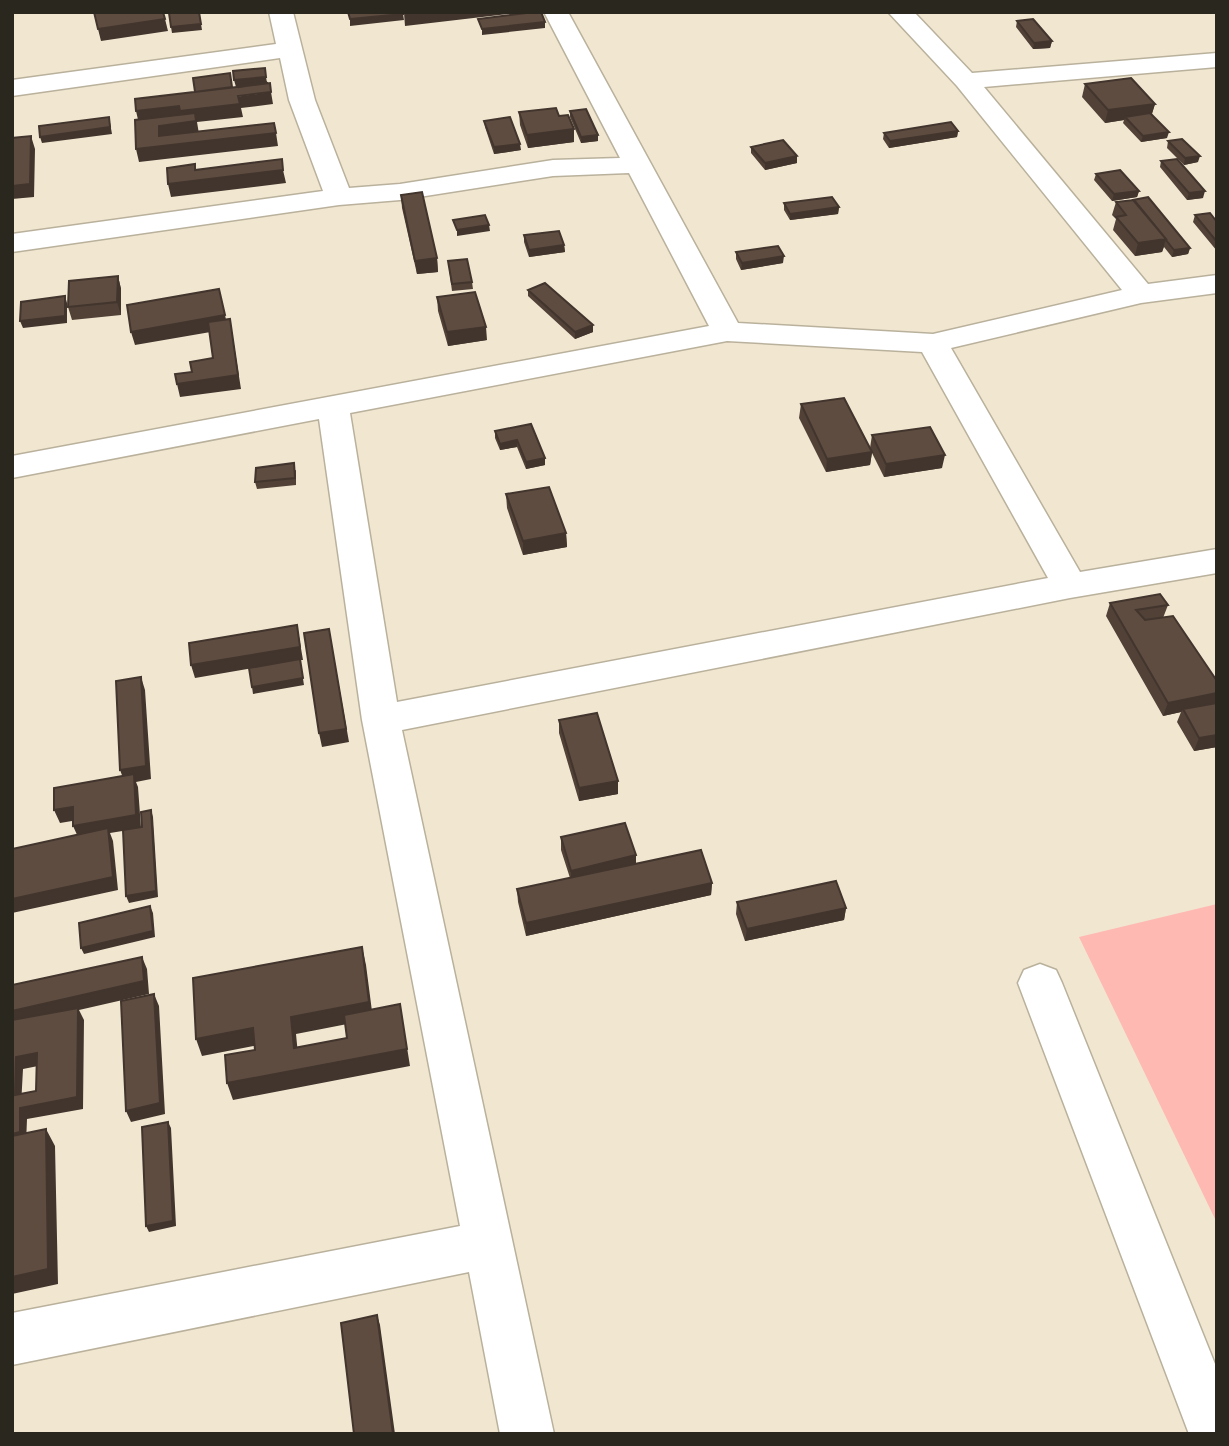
<svg xmlns="http://www.w3.org/2000/svg" width="1229" height="1446" font-family="'DM Sans',sans-serif">
  <rect width="100%" height="100%" fill="#f1e7d1"/>
  <path fill="#feb9b3" d="M1217 904V1223L1079 937Z"/>
  <g fill="none" stroke-linecap="round" stroke-linejoin="round">
    <defs>
      <path id="minor" d="M269 12H293L315 100 349 188 400 184 553 160 620 158 544 12H568L738 323 933 334 1122 290 957 86 888 12H914L972 73 1217 53V67L984 87 1148 284 1217 275V293L1141 303 951 348 1080 572 1217 549V573L1070 598 402 730 554 1434H500L469 1272 12 1365V1313L460 1226 362 720 319 419 12 478V456L709 326 629 173 553 176 400 200 339 205 12 252V234L323 191 289 100 280 58 12 96V80L276 44ZM727 341 922 352 1048 578 397 702 350 413Z
        M1040 964 1056 970 1062 983 1217 1369V1434H1189L1018 983 1024 970Z"/>
    </defs>
    <use href="#minor" stroke="#bab19c" stroke-width="3"/>
    <use href="#minor" fill="#fff" fill-rule="evenodd"/>
  </g>
  <path fill="#514137" d="M1017 21 1052 41 1050 48 1033 49 1016 27Z
    M1085 84 1155 104 1152 114 1167 138 1141 142 1123 123 1124 120 1105 123 1082 97Z
    M570 111 598 135V141L581 143 570 117Z
    M519 112 559 116 574 129V142L528 148 520 125Z
    M484 121 521 150 494 154 485 127Z
    M958 131 957 137 889 148 883 139 884 133Z
    M1168 141 1198 162 1184 165 1167 148Z
    M751 147 797 163 765 170 751 153Z
    M1161 161 1203 198 1187 200 1160 167Z
    M1096 174 1139 191 1137 197 1112 201 1094 180Z
    M401 195 437 258 438 272 417 274 402 208Z
    M1116 202 1190 248 1188 254 1172 257 1164 247 1162 252 1135 256 1113 230 1116 219 1112 215Z
    M784 203 839 207 838 214 790 220 784 210Z
    M1195 215 1217 222V251L1193 222Z
    M524 235 564 245 565 252 529 257 524 242Z
    M736 252 783 263 741 270 736 259Z
    M448 261 472 282 473 289 452 291Z
    M118 276 121 289V315L72 320 68 307Z
    M528 290 593 332 575 339 528 296Z
    M437 297 487 340 448 346 438 311Z
    M801 404 870 448 872 435 942 468 884 477 872 453 870 465 826 472 799 418Z
    M531 424 545 465 526 469 517 447 500 450 495 438V431Z
    M296 470V485L257 489 255 482Z
    M506 494 566 533 567 547 523 555 507 508Z
    M1110 603 1168 605 1163 618 1217 747 1194 751 1177 722 1181 712 1163 716 1106 616Z
    M559 720 618 794 579 801 559 733Z
    M561 837 636 855V864L712 883 711 895 526 936 518 902 517 889 570 878 561 850Z
    M737 902 846 908 844 920 745 941 736 914Z"/>
  <path fill="#42352d" d="M199 12 202 30 172 33 171 27Z
    M415 12H516V13L405 26 404 13Z
    M403 14 404 20 350 26V19Z
    M165 19 168 31 101 41 98 29Z
    M545 22V28L482 35V29Z
    M1052 41 1050 48 1033 49 1034 43Z
    M266 77 267 83 236 87 234 80Z
    M271 92 273 104 241 108 243 117 197 122 199 134 276 133 278 146 139 162 136 149 139 124 136 111Z
    M1155 104 1151 116 1125 117 1124 120 1105 123 1108 110Z
    M109 117 112 134 42 143 40 137Z
    M574 129V142L528 148 527 135Z
    M958 131 957 137 889 148 890 141Z
    M1169 132 1167 138 1141 142 1143 136Z
    M598 135V141L581 143V137Z
    M31 136 35 149 34 197 12 199V186Z
    M520 144 521 150 494 154V147Z
    M797 156V163L765 170V163Z
    M1200 156 1198 162 1184 165 1185 158Z
    M283 170 286 183 171 197 168 184Z
    M1139 191 1137 197 1112 201 1114 194Z
    M1205 191 1203 198 1187 200 1189 193Z
    M839 207 838 214 790 220V214Z
    M489 225 490 231 457 236V230Z
    M1166 239 1162 252 1135 256 1138 243Z
    M564 245 565 252 529 257V250Z
    M1190 248 1188 254 1172 257 1174 250Z
    M784 256 783 263 741 270 742 263Z
    M437 258 438 272 417 274 415 261Z
    M118 276 121 289V315L117 302Z
    M65 296 67 303V323L23 328 20 321Z
    M225 315 228 329 135 345 131 332Z
    M230 319 241 389 180 397 177 384 238 375Z
    M593 325V332L575 339V332Z
    M486 327 487 340 448 346 447 332Z
    M517 440V447L500 450V444Z
    M872 452 870 465 826 472 827 459Z
    M945 455 942 468 884 477 886 464Z
    M545 458V465L526 469V462Z
    M566 533 567 547 523 555V541Z
    M297 625 303 660H300L304 685 253 694 252 687 300 660 195 678 191 665Z
    M329 629 349 742 322 747 319 733Z
    M141 677 145 690 151 779 136 782 138 787 141 828 110 833 113 841 118 890 12 913V899L79 839 73 826 125 783 120 770Z
    M1217 693V705L1183 709 1181 712 1163 716 1168 703Z
    M1217 735V747L1194 751 1199 738Z
    M618 781V794L579 801V788Z
    M73 807 78 820 60 823 54 810Z
    M151 810 153 817 158 897 129 903 126 896Z
    M636 855V868L571 883V871Z
    M712 883 711 895 526 936V923Z
    M150 906 153 913 155 937 84 954 81 948Z
    M846 908 844 920 745 941 747 929Z
    M362 947 366 965 373 1019 296 1034 299 1065 294 1048 291 1017Z
    M142 957 147 969 149 994 79 1010 84 1020 83 1109 27 1119 26 1144 12 1146V1134L20 1108 77 1097 12 1025V1011Z
    M154 994 159 1006 165 1114 131 1122 126 1111Z
    M400 1004 410 1066 233 1100 227 1083 407 1049Z
    M253 1028 259 1045 202 1056 196 1039Z
    M37 1053 43 1065 23 1069 21 1106 15 1095 16 1057Z
    M168 1122 171 1128 176 1226 149 1232 146 1226Z
    M46 1129 55 1146 58 1284 12 1294V1277Z
    M377 1315 380 1325 395 1434H393Z"/>
  <path fill="#5e4c40" stroke="#42352d" stroke-width="2" fill-rule="evenodd" d="M94 12H163L165 19 98 29Z
    M174 12H199L201 24 171 27 169 13Z
    M348 12H403V14L350 19Z
    M535 12H541L545 22 482 29 478 19Z
    M1033 19 1052 41 1034 43 1017 21Z
    M265 68 266 77 234 80 233 71Z
    M230 73 232 87 195 92 193 78Z
    M1131 78 1155 104 1108 110 1085 84Z
    M266 82 267 83 239 87V85Z
    M270 83 271 92 238 96 240 104 180 111 179 106 136 111 135 99Z
    M556 108 559 116 568 115 574 129 527 135 519 112Z
    M586 109 598 135 581 137 570 111Z
    M195 113 196 121 159 126V136L274 123 276 133 136 149 135 120Z
    M1150 113 1169 132 1143 136 1125 117Z
    M109 117 110 127 40 137 39 126Z
    M510 117 520 144 494 147 484 121Z
    M951 122 958 131 890 141 884 133Z
    M31 136 30 184 12 186V138Z
    M1182 139 1200 156 1185 158 1168 141Z
    M783 140 797 156 765 163 751 147Z
    M282 159 283 170 168 184 167 168 195 164V170Z
    M1177 159 1205 191 1189 193 1161 161Z
    M1120 170 1139 191 1114 194 1096 174Z
    M422 192 437 258 415 261 401 195Z
    M832 197 839 207 790 214 784 203Z
    M1148 197 1190 248 1174 250 1166 240V239L1133 200Z
    M1134 200 1166 239 1138 243 1116 217 1126 215 1116 202Z
    M1210 213 1217 222V242L1195 215Z
    M485 215 489 225 457 230 453 220Z
    M559 231 564 245 529 250 524 235Z
    M778 246 784 256 742 263 736 252Z
    M467 259 472 282 452 284 448 261Z
    M118 276 117 302 68 307 69 281Z
    M545 283 593 325 575 332 528 290Z
    M219 289 225 315 131 332 127 305Z
    M475 292 486 327 447 332 437 297Z
    M65 296V316L20 321 21 302Z
    M230 319 238 375 177 384 175 374 192 372 190 362 213 358 208 322Z
    M844 398 872 452 827 459 801 404Z
    M531 424 545 458 526 462 517 440 500 444 495 431Z
    M930 427 945 455 886 464 872 435Z
    M294 463 295 478 255 482 256 468Z
    M549 487 566 533 523 541 506 494Z
    M1160 594 1168 605 1136 610 1145 620 1173 616 1217 681V693L1168 703 1110 603Z
    M297 625 300 647 191 665 189 643Z
    M329 629 346 729 319 733 304 633Z
    M300 659 303 678 252 687 249 668Z
    M141 677 146 766 120 770 116 681Z
    M1217 703V735L1199 738 1183 709Z
    M597 713 618 781 579 788 559 720Z
    M134 774 136 815 73 826V807L54 810V788Z
    M151 810 156 891 126 896 123 830 142 827 141 812Z
    M625 823 636 855 571 871 561 837Z
    M108 828 113 877 12 899V849Z
    M701 850 712 883 526 923 517 889Z
    M836 881 846 908 747 929 737 902Z
    M150 906 153 931 81 948 79 923Z
    M362 947 369 1002 291 1017 294 1048 347 1038 344 1015 400 1004 407 1049 227 1083 225 1055 255 1050 253 1028 196 1039 193 978Z
    M142 957 144 981 12 1011V985Z
    M154 994 160 1103 126 1111 121 1001Z
    M78 1008 77 1097 20 1108V1132L12 1134V1020ZM37 1053 36 1091 15 1095 16 1057Z
    M168 1122 173 1221 146 1226 142 1127Z
    M46 1129 48 1269 12 1277V1136Z
    M377 1315 393 1434H354L341 1323Z"/>
  <rect width="1229" height="1446" fill="none" stroke="#2a271e" stroke-width="28"/>
</svg>
